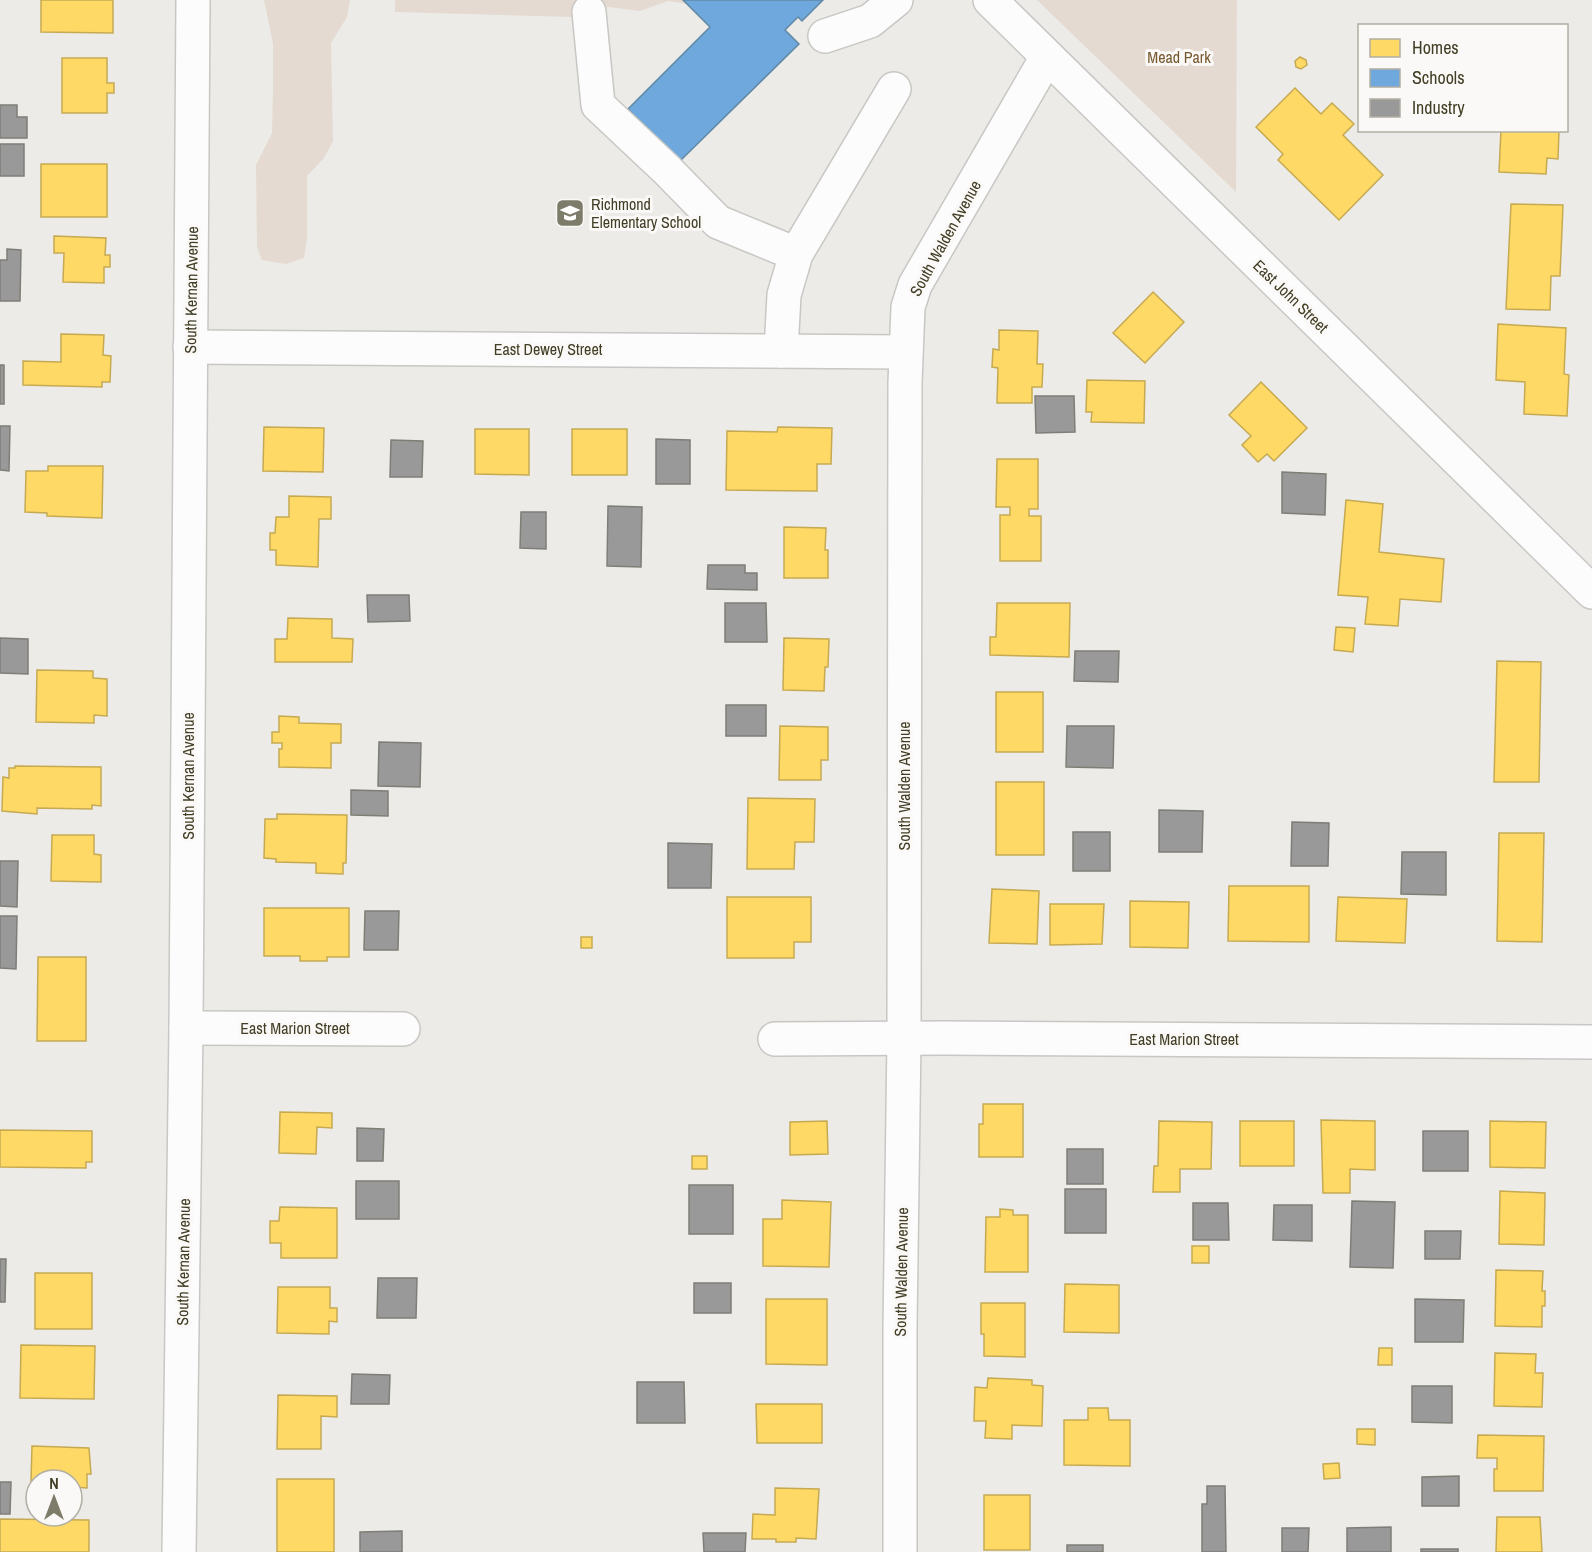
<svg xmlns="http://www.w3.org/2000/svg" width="1592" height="1552" viewBox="0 0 1592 1552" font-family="'Archivo Narrow',sans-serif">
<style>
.green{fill:#e5dad1}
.homes{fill:#ffd966;stroke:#c6aa52;stroke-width:1.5}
.schools{fill:#6fa8dc;stroke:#6188a5;stroke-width:1.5}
.industry{fill:#999;stroke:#7f7e76;stroke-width:1.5}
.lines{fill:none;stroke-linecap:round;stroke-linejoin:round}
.minor-casing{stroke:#c8c7c4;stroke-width:36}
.minor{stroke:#fcfcfc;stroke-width:33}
.labels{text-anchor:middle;stroke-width:6;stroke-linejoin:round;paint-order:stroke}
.park-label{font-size:16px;fill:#77582f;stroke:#fbf9f7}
.poi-label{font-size:16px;fill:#413e25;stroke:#fbf9f7;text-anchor:start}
.street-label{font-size:16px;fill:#413e25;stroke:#fbf9f7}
</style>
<rect width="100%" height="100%" fill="#ecebe8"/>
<g class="green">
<polygon points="264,0 350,0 347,17 331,43 333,141 324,158 307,176 307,238 304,258 286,264 262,260 257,247 256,165 272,133 273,90 273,44"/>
<polygon points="395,0 683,0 687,4 668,1 640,11 601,6 574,17 395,12"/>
<polygon points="1037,0 1237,0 1236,192"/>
</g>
<g class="homes">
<polygon points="41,0 113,0 113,33 41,32"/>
<polygon points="1300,57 1306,60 1307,65 1301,69 1296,67 1295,61"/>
<polygon points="62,58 107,58 107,83 114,83 114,93 107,93 107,113 62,113"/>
<polygon points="1295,88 1321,114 1332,103 1354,124 1343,135 1383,175 1339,220 1278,160 1283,154 1256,127"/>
<polygon points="1501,130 1559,130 1558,159 1547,158 1546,174 1499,172"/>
<rect x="41" y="164" width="66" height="53"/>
<polygon points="1511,204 1563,205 1560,276 1551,276 1550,310 1506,309"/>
<polygon points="54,236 106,238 105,255 110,255 110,267 104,267 104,283 63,282 64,253 54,253"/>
<polygon points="1153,292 1184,322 1145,363 1113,333"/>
<polygon points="1498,324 1566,328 1564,374 1569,375 1567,416 1524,414 1525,382 1496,380"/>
<polygon points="999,330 1038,331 1037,364 1043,364 1042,387 1032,387 1032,403 997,403 998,368 992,367 993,349 999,350"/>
<polygon points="61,334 104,335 103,355 111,356 110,382 102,382 102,387 23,385 23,361 61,362"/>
<polygon points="1087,380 1145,381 1144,423 1091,422 1092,412 1086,412"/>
<polygon points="1261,382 1307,428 1274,461 1267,454 1258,462 1242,445 1251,436 1229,415"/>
<polygon points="264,427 324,428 323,472 263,471"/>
<polygon points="778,427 832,428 831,464 817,464 817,491 726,490 727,431 777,432"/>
<polygon points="475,429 529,429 529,475 475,474"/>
<rect x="572" y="429" width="55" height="46"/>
<polygon points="997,459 1038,459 1038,509 1029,509 1029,516 1041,516 1041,561 1000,561 1000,515 1010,515 1010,507 996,507"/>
<polygon points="48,466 103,466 102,518 47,516 47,513 25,512 26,471 48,471"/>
<polygon points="289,496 331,497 331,519 319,519 318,567 276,565 276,550 270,550 270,533 275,533 276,517 289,517"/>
<polygon points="1346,500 1383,504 1379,552 1444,559 1441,602 1400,599 1398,626 1365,624 1368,597 1338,595"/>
<polygon points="784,527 826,528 825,550 828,550 828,578 784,578"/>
<polygon points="997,603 1070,603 1069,657 990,655 990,637 996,637"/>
<polygon points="288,618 332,619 332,638 353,639 352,662 275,662 275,639 287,639"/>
<polygon points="1336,627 1355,628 1353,652 1334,650"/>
<polygon points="784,638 829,639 828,667 825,667 824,691 783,690"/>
<polygon points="1497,661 1541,662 1539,782 1494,782"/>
<polygon points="37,670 93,671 93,678 107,679 107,716 94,715 94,723 36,722"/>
<rect x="996" y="692" width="47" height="60"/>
<polygon points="279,716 299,717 299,723 341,724 341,743 331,743 331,768 279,767 279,749 282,749 282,743 272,743 272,732 279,732"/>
<polygon points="780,726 828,727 828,760 821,760 821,780 779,780"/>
<polygon points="15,766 101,767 101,806 92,805 92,809 37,808 37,814 2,811 3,777 9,778 9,768 15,768"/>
<rect x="996" y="782" width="48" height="73"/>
<polygon points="748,798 815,799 814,842 795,842 794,869 747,869"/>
<polygon points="277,814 347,815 346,863 343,863 343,874 316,873 316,863 276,862 276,859 264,858 265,819 277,819"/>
<polygon points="1499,833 1544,833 1542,942 1497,941"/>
<polygon points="52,835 94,835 94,854 101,855 101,882 51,881"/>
<polygon points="1229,886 1309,886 1309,942 1228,941"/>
<polygon points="992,889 1039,891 1037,944 989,943"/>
<polygon points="727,897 811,897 811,942 794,942 794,958 727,958"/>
<polygon points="1338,897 1407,899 1405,943 1336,941"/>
<polygon points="1130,901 1189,902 1188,948 1130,947"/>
<polygon points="1050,904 1104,904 1102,944 1050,945"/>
<polygon points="264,908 349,908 349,957 327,957 327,961 300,961 300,956 264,956"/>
<rect x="581" y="937" width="11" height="11"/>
<polygon points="38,957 86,957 86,1041 37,1041"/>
<polygon points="983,1104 1023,1104 1023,1157 979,1157 979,1124 983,1124"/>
<polygon points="280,1112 332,1113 332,1128 317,1127 316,1154 279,1153"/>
<polygon points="1321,1120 1375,1121 1375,1170 1350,1169 1350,1193 1323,1193"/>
<polygon points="827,1121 828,1154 790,1155 790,1122"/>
<polygon points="1159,1121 1212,1122 1211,1169 1180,1169 1180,1192 1153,1192 1154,1166 1158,1166"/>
<rect x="1240" y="1121" width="54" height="45"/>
<polygon points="1490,1121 1546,1122 1545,1168 1490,1167"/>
<polygon points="0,1130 92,1131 92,1162 86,1162 86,1168 0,1167"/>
<rect x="692" y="1156" width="15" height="13"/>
<polygon points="1500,1191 1545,1193 1544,1245 1499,1244"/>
<polygon points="782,1200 831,1202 829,1267 763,1266 763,1219 782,1219"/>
<polygon points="280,1207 337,1208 337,1258 281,1258 281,1243 270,1243 270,1221 279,1221"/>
<polygon points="1000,1209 1013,1210 1013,1215 1028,1215 1028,1272 985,1272 986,1217 1000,1217"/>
<rect x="1192" y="1246" width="17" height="17"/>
<polygon points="1496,1270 1543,1271 1542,1291 1545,1291 1545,1306 1542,1306 1542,1327 1495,1326"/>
<rect x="35" y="1273" width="57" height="56"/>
<polygon points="1065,1284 1119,1285 1119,1333 1064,1332"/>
<polygon points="278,1287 330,1287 330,1308 337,1308 337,1322 329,1321 329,1334 277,1333"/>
<polygon points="766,1299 827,1299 827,1365 766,1364"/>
<polygon points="981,1303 1025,1303 1025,1357 984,1356 984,1334 981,1334"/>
<polygon points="21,1345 95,1346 94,1399 20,1398"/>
<polygon points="1379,1348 1392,1348 1392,1365 1378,1365"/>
<polygon points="1495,1353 1536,1354 1535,1373 1543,1373 1542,1407 1494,1406"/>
<polygon points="988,1378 1032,1380 1032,1385 1043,1386 1042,1426 1012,1425 1012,1439 985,1438 986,1421 974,1421 975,1387 987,1388"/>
<polygon points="278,1395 337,1396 337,1417 321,1416 321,1449 277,1449"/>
<polygon points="756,1404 822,1404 822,1443 757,1443"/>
<polygon points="1088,1408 1108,1408 1109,1420 1130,1420 1130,1466 1064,1465 1064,1420 1088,1420"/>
<polygon points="1357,1429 1375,1429 1375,1445 1357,1444"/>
<polygon points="1478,1435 1544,1436 1543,1491 1494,1491 1494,1469 1497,1469 1497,1458 1477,1458"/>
<polygon points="32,1446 89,1448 91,1474 87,1474 87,1488 72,1487 72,1480 31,1481"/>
<polygon points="1339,1463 1340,1478 1324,1479 1323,1464"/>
<rect x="277" y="1479" width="57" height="73"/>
<polygon points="775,1488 819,1489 816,1539 796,1538 796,1542 776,1542 776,1539 752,1539 753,1514 775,1515"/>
<rect x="984" y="1495" width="46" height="55"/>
<polygon points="1497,1517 1540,1517 1542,1552 1496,1552"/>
<polygon points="0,1519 89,1520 89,1552 0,1552"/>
</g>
<polygon class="schools" points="683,0 823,0 802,21 798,17 785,30 799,44 680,161 628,109 710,27"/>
<g class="industry">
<polygon points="0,105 17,105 17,117 27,117 27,138 0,138"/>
<rect x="0" y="144" width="24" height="32"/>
<polygon points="7,249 21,250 20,301 0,301 0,260 7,260"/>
<rect x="0" y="365" width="4" height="39"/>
<polygon points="1035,396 1074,396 1075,432 1036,433"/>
<polygon points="0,426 10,426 9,471 0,470"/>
<polygon points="656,439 690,440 690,484 656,484"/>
<polygon points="391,440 423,441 422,477 390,477"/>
<polygon points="1282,472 1326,474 1325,515 1282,513"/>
<polygon points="608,506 642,507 641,567 607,566"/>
<polygon points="521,512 546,512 546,549 520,548"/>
<polygon points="708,565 745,565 745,573 757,573 757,590 707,589"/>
<polygon points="367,595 409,595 410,621 368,622"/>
<polygon points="725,603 766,603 767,642 725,642"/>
<polygon points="0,638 28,639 28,674 0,673"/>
<polygon points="1075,651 1119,651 1118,682 1074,681"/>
<rect x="726" y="705" width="40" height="31"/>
<polygon points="1067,726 1114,726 1113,768 1066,767"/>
<polygon points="379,742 421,743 420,787 378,786"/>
<polygon points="351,790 388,791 388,816 351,815"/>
<polygon points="1159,810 1203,811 1202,852 1159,852"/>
<polygon points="1292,822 1329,823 1328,866 1291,866"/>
<rect x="1073" y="832" width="37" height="39"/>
<polygon points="668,843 712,844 711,888 668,888"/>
<polygon points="1402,852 1446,852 1446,895 1401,894"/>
<polygon points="0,861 18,861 17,907 0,906"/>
<polygon points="365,911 399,911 398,950 364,950"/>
<polygon points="0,916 17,916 16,969 0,968"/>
<polygon points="357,1128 384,1129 383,1161 357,1161"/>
<rect x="1423" y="1131" width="45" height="40"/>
<rect x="1067" y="1149" width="36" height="35"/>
<rect x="356" y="1181" width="43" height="38"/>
<rect x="689" y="1185" width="44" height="49"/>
<rect x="1065" y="1189" width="41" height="44"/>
<polygon points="1352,1201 1395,1202 1393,1268 1350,1267"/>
<polygon points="1193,1203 1228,1203 1229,1240 1193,1240"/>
<polygon points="1274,1205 1312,1205 1312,1241 1273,1240"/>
<polygon points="1425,1231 1461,1231 1460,1259 1425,1259"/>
<polygon points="0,1259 6,1259 5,1302 0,1302"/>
<polygon points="378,1278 417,1278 416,1318 377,1318"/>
<rect x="694" y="1283" width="37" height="30"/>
<polygon points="1415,1299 1464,1300 1463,1342 1415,1342"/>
<polygon points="352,1374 390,1375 389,1404 351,1404"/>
<polygon points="637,1382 684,1382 685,1423 637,1423"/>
<polygon points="1412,1386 1452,1386 1452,1423 1412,1422"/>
<polygon points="1459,1476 1459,1506 1422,1506 1422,1477"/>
<polygon points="0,1482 11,1482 10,1514 0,1514"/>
<polygon points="1207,1486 1225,1486 1226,1552 1202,1552 1202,1504 1207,1504"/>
<polygon points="1391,1527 1391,1552 1347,1552 1347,1528"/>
<polygon points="1282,1528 1309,1528 1308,1552 1282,1552"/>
<polygon points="402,1531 402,1552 360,1552 360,1532"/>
<polygon points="703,1533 746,1533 745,1552 704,1552"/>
<rect x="1067" y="1545" width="36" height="7"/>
<rect x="1421" y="1549" width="37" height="3"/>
</g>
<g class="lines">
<g class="minor-casing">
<g id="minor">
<polyline points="990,0 1592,592"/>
<polyline points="589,12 598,105 667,170 718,222 796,254"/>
<polyline points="825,36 870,21 896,0"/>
<polyline points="190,347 906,352"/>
<polyline points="781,351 784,295 796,254 894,89"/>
<polyline points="186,1028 403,1029"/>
<polyline points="775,1039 945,1038 1592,1042"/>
<polyline points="179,1552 186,1028 193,0"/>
<polyline points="900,1552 900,1328 904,1038 905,383 908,307 915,285 1047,57"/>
</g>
</g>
<use href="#minor" class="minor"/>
</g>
<defs>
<g id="school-square" transform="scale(1.5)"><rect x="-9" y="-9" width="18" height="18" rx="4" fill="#7d7b69" stroke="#fbf9f7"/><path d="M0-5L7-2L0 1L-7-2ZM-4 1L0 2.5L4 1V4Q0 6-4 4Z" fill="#fff"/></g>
</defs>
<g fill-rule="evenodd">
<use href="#school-square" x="570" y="213"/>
</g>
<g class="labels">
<g class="park-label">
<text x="1179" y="63">Mead Park</text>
</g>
<g class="poi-label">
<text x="591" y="210">Richmond<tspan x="591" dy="18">Elementary School</tspan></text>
</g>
<g class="street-label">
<text transform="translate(945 238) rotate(-61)" y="6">South Walden Avenue</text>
<text transform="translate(191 290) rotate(-89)" y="6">South Kernan Avenue</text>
<text transform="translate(1291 296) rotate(44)" y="6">East John Street</text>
<text x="548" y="355">East Dewey Street</text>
<text transform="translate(188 776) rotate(-90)" y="6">South Kernan Avenue</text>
<text transform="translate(904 786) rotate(-90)" y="6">South Walden Avenue</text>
<text x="295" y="1034">East Marion Street</text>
<text x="1184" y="1045">East Marion Street</text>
<text transform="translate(183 1262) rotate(-89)" y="6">South Kernan Avenue</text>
<text transform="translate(901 1272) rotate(-89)" y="6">South Walden Avenue</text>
</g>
</g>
<rect x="1358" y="24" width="210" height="108" fill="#fbf9f7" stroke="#b1aea3" stroke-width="1.5"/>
<rect x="1370" y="39" width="30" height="18" fill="#ffd966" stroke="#b1aea3" stroke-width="1.5"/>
<text x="1412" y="54" font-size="18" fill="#413e25">Homes</text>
<rect x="1370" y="69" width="30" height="18" fill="#6fa8dc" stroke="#b1aea3" stroke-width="1.5"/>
<text x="1412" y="84" font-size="18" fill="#413e25">Schools</text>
<rect x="1370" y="99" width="30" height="18" fill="#999999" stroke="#b1aea3" stroke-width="1.5"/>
<text x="1412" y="114" font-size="18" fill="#413e25">Industry</text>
<g transform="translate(54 1498)"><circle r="28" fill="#fbf9f7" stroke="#b1aea3" stroke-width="1.5"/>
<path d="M0-4.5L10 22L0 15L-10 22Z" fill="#7d7b69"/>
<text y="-9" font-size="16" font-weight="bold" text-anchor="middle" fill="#413e25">N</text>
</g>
</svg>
